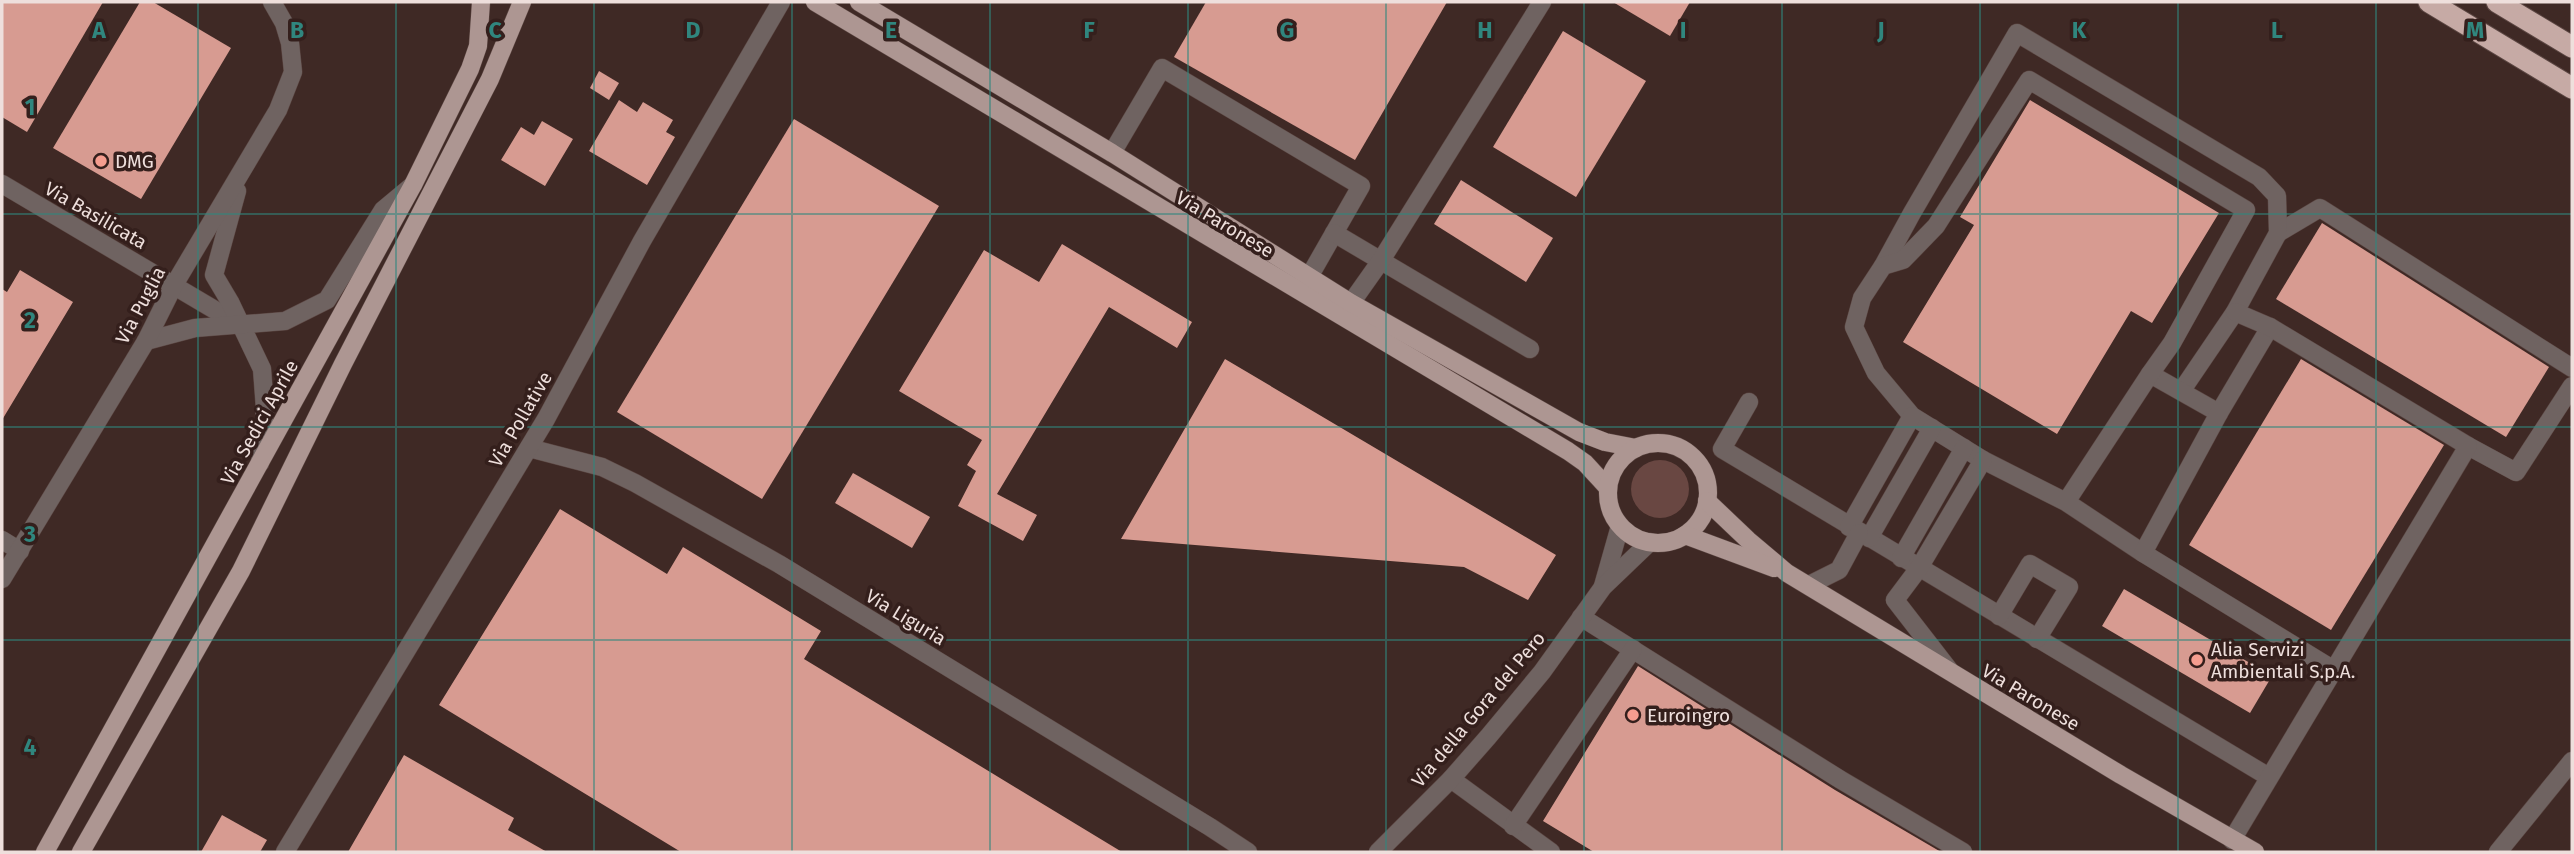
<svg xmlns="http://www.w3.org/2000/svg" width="2574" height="854" viewBox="0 0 2574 854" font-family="'Fira Sans',sans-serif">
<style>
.green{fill:#694742}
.building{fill:#d79b91}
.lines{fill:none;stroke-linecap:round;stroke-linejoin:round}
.minor-casing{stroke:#5b4642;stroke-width:19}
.major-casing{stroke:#5b4642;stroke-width:19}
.highway-casing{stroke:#5b4642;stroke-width:23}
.minor{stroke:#6f6361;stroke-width:18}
.major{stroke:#ad9692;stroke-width:18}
.highway{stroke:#c6aaa5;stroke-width:21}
.grid{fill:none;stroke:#30867e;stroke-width:2;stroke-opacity:0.55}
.poi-dot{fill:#f59d8f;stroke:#341f1c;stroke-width:2.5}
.labels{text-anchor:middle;stroke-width:7;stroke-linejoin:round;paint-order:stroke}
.poi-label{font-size:19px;fill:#eedfdc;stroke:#341f1c;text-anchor:start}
.street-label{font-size:19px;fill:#eedfdc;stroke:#341f1c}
.grid-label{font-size:23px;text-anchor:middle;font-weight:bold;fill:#30867e;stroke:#341f1c;stroke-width:7;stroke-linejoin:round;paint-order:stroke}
</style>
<rect width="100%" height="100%" fill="#3f2925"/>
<circle class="green" cx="1660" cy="489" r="29"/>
<g class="building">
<polygon points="2,2 103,2 27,132 2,117"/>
<polygon points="140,2 153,2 231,48 141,199 53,148"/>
<polygon points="1206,2 1447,2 1355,160 1174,57"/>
<polygon points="1613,2 1690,2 1670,36"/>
<polygon points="1563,31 1646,81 1576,197 1493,147"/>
<polygon points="599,71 619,83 609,100 590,88"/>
<polygon points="619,100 637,112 643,102 673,120 666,132 675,137 647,185 589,151"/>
<polygon points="2030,100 2219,213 2152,323 2131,311 2057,434 1903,342 1974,225 1960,217"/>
<polygon points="794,119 939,206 762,499 617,412"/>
<polygon points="542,121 573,139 545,186 501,160 521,127 534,135"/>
<polygon points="1461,180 1553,238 1526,282 1434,224"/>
<polygon points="2322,223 2549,367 2506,437 2276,299"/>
<polygon points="1062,244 1192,322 1177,348 1109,307 997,494 1037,515 1023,541 958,506 976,471 967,465 982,440 899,391 984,250 1039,282"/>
<polygon points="20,270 73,302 2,420 2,289 7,292"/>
<polygon points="1225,359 1556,555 1528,600 1464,567 1121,539"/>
<polygon points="2301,359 2444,445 2331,630 2189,545"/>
<polygon points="853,473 930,517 912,548 835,503"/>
<polygon points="560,509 667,574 683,547 821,631 804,659 1122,852 681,852 439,705"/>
<polygon points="2124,589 2272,676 2250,713 2102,626"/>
<polygon points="1638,666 1835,790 1941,852 1594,852 1543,821"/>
<polygon points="404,755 514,818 508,830 547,852 348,852"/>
<polygon points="222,815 267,840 260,852 201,852"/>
</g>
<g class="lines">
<g class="minor-casing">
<g id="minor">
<polyline points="1112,153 1162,68 1361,186 1309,277"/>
<polyline points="2,184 242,326"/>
<polyline points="237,191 214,275 230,302 262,369 265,409 260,463"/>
<polyline points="1334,233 1530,349"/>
<polyline points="2278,233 2320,208 2572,368"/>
<polyline points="1883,266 1912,213 2017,33 2259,177 2277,196 2278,233 2235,312 2182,390"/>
<polyline points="1351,303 1380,262 1542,2"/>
<polyline points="146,341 195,328 285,321 327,300 383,210 413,185"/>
<polyline points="2150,374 2219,413"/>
<polyline points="1749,402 1722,449 2269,777"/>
<polyline points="2468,446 2516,472 2572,386"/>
<polyline points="529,448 602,467 635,483 779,564 1210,827 1248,852"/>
<polyline points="2066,502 2150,374 2172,343 2246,210 2029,80 1936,226 1903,260 1883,266 1862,298 1854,327 1876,373 1912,416 1983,460 2066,502 2143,553 2334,670"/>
<polyline points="1849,527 1912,416"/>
<polyline points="1869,538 1932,428"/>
<polyline points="2,540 20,551"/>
<polyline points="2143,553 2219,413 2270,327"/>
<polyline points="1901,558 1964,448"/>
<polyline points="2,579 146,341 174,285 278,110 293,72 290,43 284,23 272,2"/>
<polyline points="1809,585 1839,570 1859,533"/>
<polyline points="1603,586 1620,526"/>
<polyline points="1999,616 2030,564 2069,587 2037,639"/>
<polyline points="1581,617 1841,780 1963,852"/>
<polyline points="1950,671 1895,600 1919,568 1983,460"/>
<polyline points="1451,779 1551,852"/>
<polyline points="1513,826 1633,649"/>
<polyline points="2232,840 2468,446 2270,327 2235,312"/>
<polyline points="285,852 546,419 642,241 781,2"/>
<polyline points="1378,852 1451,779 1488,737 1542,672 1603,587 1650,542"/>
<polyline points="2498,852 2572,761"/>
</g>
</g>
<g class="major-casing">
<g id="major">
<polyline points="815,2 1568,451 1585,463 1608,488"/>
<polyline points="859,2 1112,153 1351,303 1579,432 1605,442 1636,448"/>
<circle cx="1658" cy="493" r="50"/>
<polyline points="1707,501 1748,540 1787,573 2121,775 2255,852"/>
<polyline points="1685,535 1774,568"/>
<polyline points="45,852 413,185 470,69 478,46 481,2"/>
<polyline points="81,852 241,571 343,364 490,79 522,2"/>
</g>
</g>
<g class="highway-casing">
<g id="highway">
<polyline points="2429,2 2572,88"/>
<polyline points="2497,2 2572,47"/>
</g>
</g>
<use href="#minor" class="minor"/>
<use href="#major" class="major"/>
<use href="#highway" class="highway"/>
</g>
<path class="grid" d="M198,2V852M396,2V852M594,2V852M792,2V852M990,2V852M1188,2V852M1386,2V852M1584,2V852M1782,2V852M1980,2V852M2178,2V852M2376,2V852M2,214H2572M2,427H2572M2,640H2572"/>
<g class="poi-dot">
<circle cx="101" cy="161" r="7"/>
<circle cx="2197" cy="660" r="7"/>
<circle cx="1633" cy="715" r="7"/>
</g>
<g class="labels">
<g class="poi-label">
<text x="115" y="168">DMG</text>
<text x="2211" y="656">Alia Servizi<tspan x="2211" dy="22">Ambientali S.p.A.</tspan></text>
<text x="1647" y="722">Euroingro</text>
</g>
<g class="street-label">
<text transform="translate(96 215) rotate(30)" y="7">Via Basilicata</text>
<text transform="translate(1225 224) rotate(31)" y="7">Via Paronese</text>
<text transform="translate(140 305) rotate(-62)" y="7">Via Puglia</text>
<text transform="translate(520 419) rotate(-60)" y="7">Via Pollative</text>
<text transform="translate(259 422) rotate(-61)" y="7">Via Sedici Aprile</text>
<text transform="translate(906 617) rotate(31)" y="7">Via Liguria</text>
<text transform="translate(2031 697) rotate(31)" y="7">Via Paronese</text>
<text transform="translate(1478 709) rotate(-50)" y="7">Via della Gora del Pero</text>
</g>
</g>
<g class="grid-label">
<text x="99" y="38">A</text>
<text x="297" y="38">B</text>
<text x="495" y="38">C</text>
<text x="693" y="38">D</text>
<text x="891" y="38">E</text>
<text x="1089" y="38">F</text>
<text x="1287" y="38">G</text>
<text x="1485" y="38">H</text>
<text x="1683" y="38">I</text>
<text x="1881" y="38">J</text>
<text x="2079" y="38">K</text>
<text x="2277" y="38">L</text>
<text x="2475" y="38">M</text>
<text x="30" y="115">1</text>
<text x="30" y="328">2</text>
<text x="30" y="542">3</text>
<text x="30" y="755">4</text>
</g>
<rect width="2574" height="854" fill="none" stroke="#eedfdc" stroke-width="7"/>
</svg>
